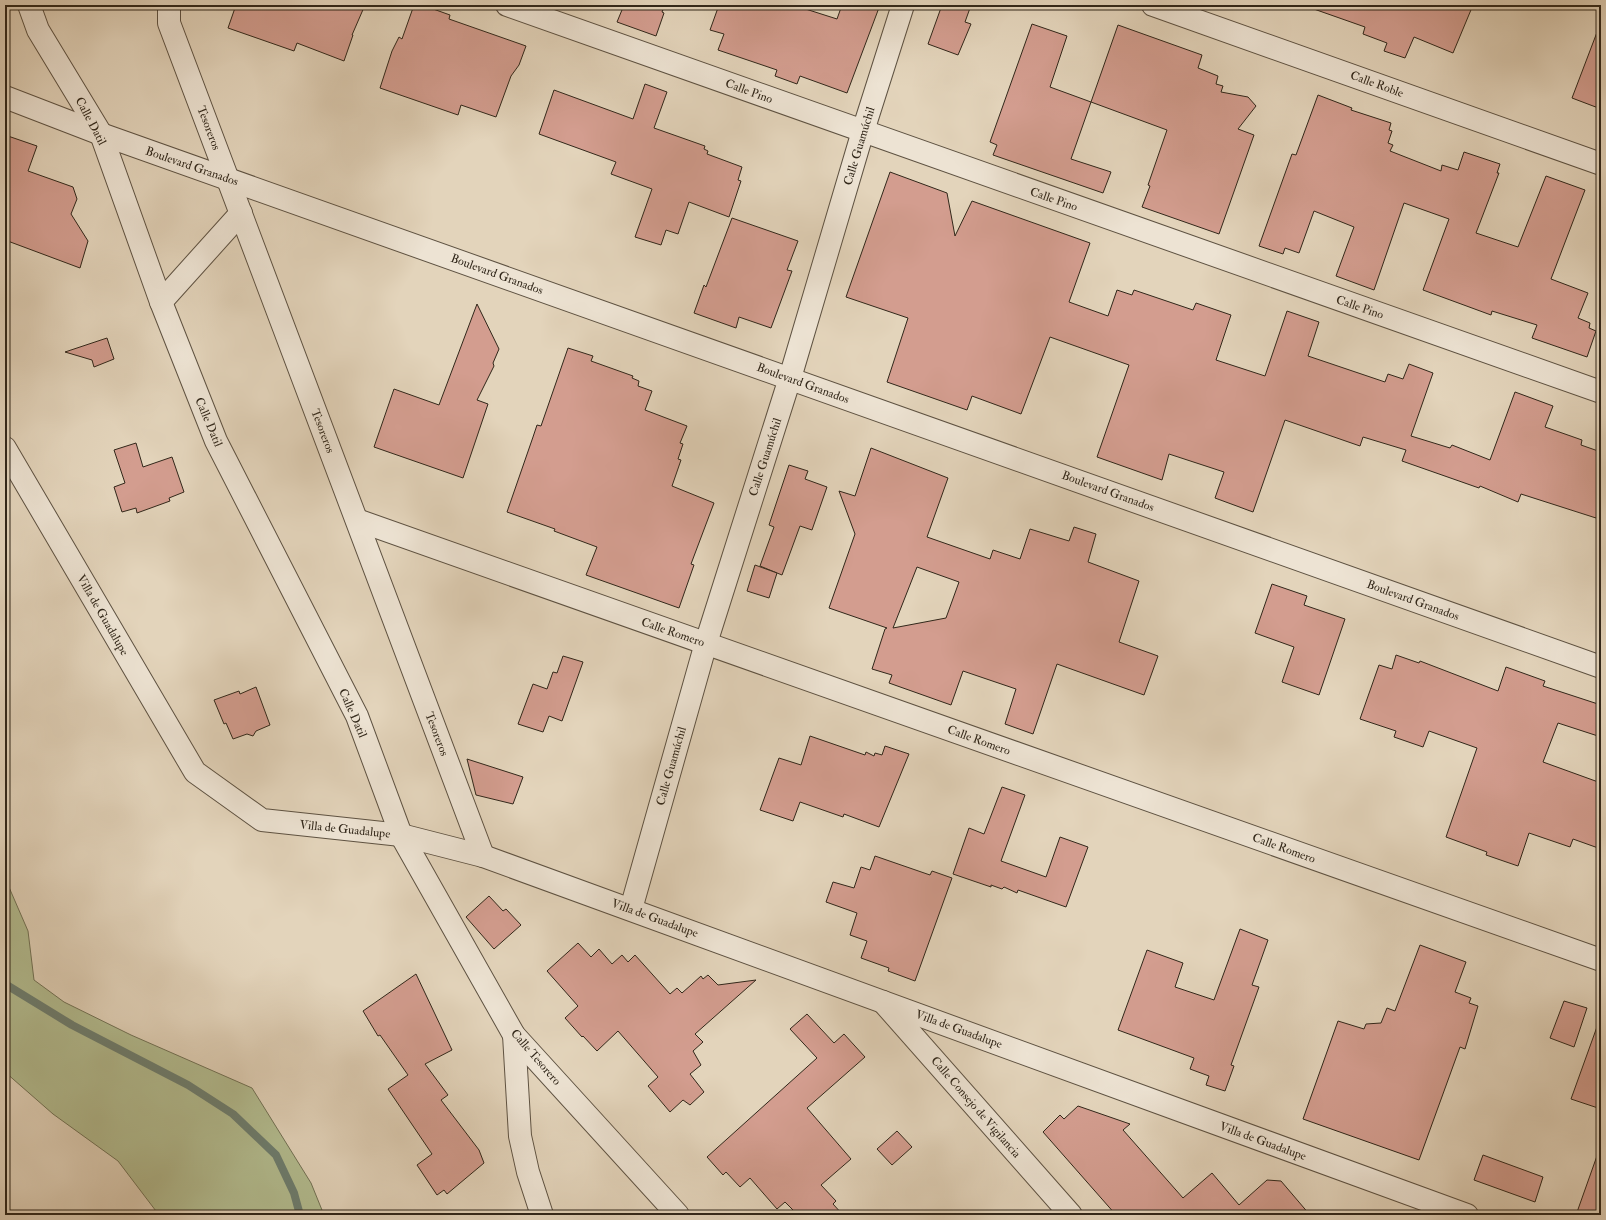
<svg xmlns="http://www.w3.org/2000/svg" width="1606" height="1220" viewBox="0 0 1606 1220" font-family="'IM FELL Double Pica',serif">
<style>
.green{fill:#b3bd91;stroke:#727256}
.lines{fill:none;stroke-linecap:round;stroke-linejoin:round}
.stream{stroke:#6e7f71;stroke-width:8}
.building{fill:#d39d8f;stroke:#31271a;fill-rule:evenodd}
.street-casing{stroke:#5e5242;stroke-width:24}
.street{stroke:#ede3d3;stroke-width:22}
.labels{text-anchor:middle;stroke-width:3;stroke-linejoin:round;paint-order:stroke}
.street-label{font-size:12px;fill:#31271a;stroke:#ede3d3}
</style>
<rect width="100%" height="100%" fill="#e3d4bb"/>
<filter id="stains"><feTurbulence type="fractalNoise" baseFrequency=".005" numOctaves="4"/><feColorMatrix values="0 0 0 0 .2 0 0 0 0 .09 0 0 0 0 .02 0 0 0 .5 -.17"/></filter>
<radialGradient id="worn" r=".72"><stop offset=".6" stop-color="#630" stop-opacity="0"/><stop offset="1" stop-color="#630" stop-opacity=".3"/></radialGradient>
<polygon class="green" points="5,878 28,931 34,980 64,1002 131,1035 252,1088 311,1183 324,1215 159,1215 118,1161 53,1114 5,1072"/>
<g class="lines">
<polyline class="stream" points="5,984 72,1025 188,1085 233,1114 276,1155 294,1193 300,1215"/>
</g>
<g class="building">
<polygon points="236,5 365,5 352,35 353,35 344,61 297,43 294,51 228,28"/>
<polygon points="414,5 422,5 450,15 449,19 526,46 519,65 511,76 496,117 461,105 458,115 380,88 392,51 399,37 402,39"/>
<polygon points="624,5 665,5 662,12 664,13 656,36 617,22"/>
<polygon points="719,5 793,5 837,19 842,5 880,5 847,93 800,76 797,84 775,76 777,70 718,50 724,34 710,30"/>
<polygon points="942,5 955,5 970,8 965,22 971,24 958,55 928,44"/>
<polygon points="1312,5 1473,5 1453,53 1414,37 1405,58 1384,51 1387,43 1363,34 1365,27 1311,8"/>
<polygon points="1032,24 1067,36 1050,87 1091,102 1071,159 1111,172 1103,193 993,155 997,145 990,142"/>
<polygon points="1118,25 1202,55 1198,68 1218,76 1216,84 1223,86 1221,92 1248,97 1256,106 1238,129 1254,135 1219,234 1142,207 1150,186 1148,185 1167,130 1091,102"/>
<polygon points="1599,27 1601,27 1601,109 1572,98"/>
<polygon points="645,84 667,92 654,128 705,146 704,149 708,151 707,154 742,167 738,180 741,181 729,217 689,202 678,234 666,230 661,245 635,237 652,189 611,174 616,162 539,134 554,90 633,119"/>
<polygon points="1318,95 1352,108 1351,110 1391,123 1389,130 1392,131 1388,143 1393,145 1390,151 1441,171 1442,165 1458,170 1464,152 1500,164 1497,173 1499,173 1476,233 1518,247 1546,176 1585,190 1551,279 1588,293 1578,318 1590,323 1589,328 1596,331 1587,357 1532,338 1537,325 1492,311 1491,315 1423,290 1449,219 1404,203 1374,290 1336,276 1354,227 1314,211 1299,253 1285,248 1283,254 1259,246 1292,154 1296,155"/>
<polygon points="5,135 37,146 28,171 73,187 77,199 71,214 88,241 80,268 5,240"/>
<polygon points="890,172 947,193 955,236 972,201 1090,243 1069,302 1108,316 1117,290 1132,295 1134,290 1193,310 1196,303 1231,315 1216,360 1265,376 1287,311 1319,322 1308,356 1385,382 1388,374 1403,379 1409,364 1433,373 1411,436 1450,448 1452,445 1490,460 1515,392 1553,406 1545,427 1582,440 1581,445 1601,452 1601,503 1596,518 1521,494 1518,502 1480,486 1479,488 1402,461 1406,450 1363,437 1360,446 1285,420 1253,512 1215,498 1224,472 1169,454 1162,480 1097,457 1129,365 1050,337 1021,414 972,396 967,410 887,382 908,318 846,297"/>
<polygon points="732,218 798,241 787,270 792,271 771,328 739,317 736,328 694,313 704,285 706,287"/>
<polygon points="477,304 499,349 493,363 494,366 477,400 488,404 463,478 374,447 394,389 439,405"/>
<polygon points="107,338 114,359 94,367 92,360 65,352"/>
<polygon points="568,348 593,356 591,361 633,376 632,378 639,381 638,386 652,391 645,410 687,426 680,443 683,444 678,459 681,460 672,486 714,503 691,564 694,565 679,608 586,575 597,547 554,531 555,529 507,512 533,437 537,425 541,426"/>
<polygon points="136,443 143,467 172,457 184,492 169,498 170,501 137,513 136,508 122,512 114,487 125,483 114,450"/>
<path d="M871,448L948,478L927,537L990,559L993,550L1020,559L1030,529L1069,541L1074,527L1096,534L1088,562L1139,581L1119,642L1158,656L1144,695L1057,664L1033,734L1005,724L1016,689L963,671L951,705L889,683L892,675L872,669L885,629L887,628L829,608L855,534L839,491L855,496ZM917,567L959,582L946,618L893,628Z"/>
<polygon points="789,465 808,471 805,479 827,487 812,530 800,526 782,575 760,566 774,527 769,525"/>
<polygon points="755,565 777,573 769,598 747,591"/>
<polygon points="1272,584 1307,596 1304,605 1345,619 1319,695 1282,682 1294,647 1255,633"/>
<polygon points="1396,655 1419,663 1420,661 1498,691 1506,667 1545,681 1543,686 1601,705 1601,737 1558,723 1543,762 1601,783 1601,849 1573,839 1570,847 1529,833 1518,866 1486,855 1487,852 1446,837 1477,748 1429,731 1423,747 1394,737 1396,731 1360,719 1379,665 1392,669"/>
<polygon points="563,656 583,662 562,721 549,716 543,732 518,724 533,684 547,689 553,672 557,673"/>
<polygon points="256,687 270,725 256,731 253,736 247,734 233,739 226,723 224,724 214,700 239,691 240,694"/>
<polygon points="810,736 865,755 866,752 874,756 875,753 882,755 885,746 909,754 879,827 844,814 843,817 800,802 793,821 760,810 779,758 801,765"/>
<polygon points="467,759 523,777 513,804 476,795"/>
<polygon points="1002,787 1025,795 1001,861 1046,877 1060,837 1088,847 1066,907 1018,890 1017,893 1004,887 1002,889 991,885 991,887 953,874 969,828 984,834"/>
<polygon points="875,856 930,875 932,871 952,878 915,981 888,971 889,968 861,958 867,941 850,935 857,913 826,902 833,882 854,888 861,867 870,870"/>
<polygon points="489,896 503,911 506,909 521,925 494,949 466,917"/>
<polygon points="1240,929 1268,940 1252,985 1259,987 1231,1065 1234,1066 1225,1091 1206,1085 1209,1076 1190,1069 1194,1058 1118,1030 1147,950 1183,963 1175,987 1214,1000"/>
<polygon points="578,943 591,957 599,949 612,964 622,955 628,962 635,955 670,994 677,988 682,993 701,976 703,979 708,975 718,985 756,980 695,1034 703,1042 693,1051 701,1065 690,1074 704,1092 690,1105 683,1100 670,1112 648,1086 658,1077 618,1031 597,1051 583,1036 582,1037 565,1018 578,1006 547,971"/>
<polygon points="1420,945 1466,962 1455,992 1471,998 1469,1003 1478,1006 1465,1049 1460,1047 1419,1160 1303,1119 1338,1021 1364,1029 1366,1024 1381,1023 1387,1008 1395,1011"/>
<polygon points="416,974 452,1050 425,1064 448,1095 441,1100 479,1150 484,1163 447,1194 444,1190 437,1195 417,1165 432,1154 388,1089 408,1075 380,1035 378,1036 363,1011"/>
<polygon points="1564,1001 1587,1008 1574,1047 1550,1038"/>
<polygon points="807,1014 834,1043 844,1034 865,1057 807,1108 851,1159 821,1185 836,1201 833,1204 843,1215 798,1215 785,1202 777,1209 750,1178 740,1187 726,1172 723,1175 707,1157 817,1058 790,1029"/>
<polygon points="1598,1024 1601,1025 1601,1109 1571,1099"/>
<polygon points="1078,1106 1130,1124 1123,1130 1183,1198 1212,1173 1239,1205 1267,1180 1281,1181 1310,1215 1116,1215 1043,1132 1060,1115 1064,1119"/>
<polygon points="897,1131 912,1147 892,1165 877,1149"/>
<polygon points="1598,1153 1601,1153 1601,1215 1576,1215"/>
<polygon points="1483,1155 1543,1177 1535,1202 1474,1180"/>
</g>
<g class="lines">
<g class="street-casing">
<g id="street">
<polyline points="29,5 38,30 101,134 161,302 216,441 357,716 401,835 514,1035 678,1215"/>
<polyline points="169,5 169,23 483,856"/>
<polyline points="507,5 1601,392"/>
<polyline points="1153,5 1601,164"/>
<polyline points="5,97 101,134 1601,667"/>
<polyline points="161,302 241,213"/>
<polyline points="5,448 195,772 262,820 401,835 483,856 1467,1215"/>
<polyline points="357,520 1601,960"/>
<polyline points="631,909 706,643 790,378 863,131 903,5"/>
<polyline points="883,1002 1071,1215"/>
<polyline points="514,1035 520,1136 528,1172 542,1215"/>
</g>
</g>
<use href="#street" class="street"/>
</g>
<g class="labels">
<g class="street-label">
<text transform="translate(1377 84) rotate(20)" y="4">Calle Roble</text>
<text transform="translate(749 91) rotate(20)" y="4">Calle Pino</text>
<text transform="translate(91 121) rotate(62)" y="4">Calle Datil</text>
<text transform="translate(209 128) rotate(69)" y="4">Tesoreros</text>
<text transform="translate(859 146) rotate(-73)" y="4">Calle Guamúchil</text>
<text transform="translate(192 166) rotate(19)" y="4">Boulevard Granados</text>
<text transform="translate(1054 199) rotate(19)" y="4">Calle Pino</text>
<text transform="translate(497 274) rotate(20)" y="4">Boulevard Granados</text>
<text transform="translate(1360 307) rotate(19)" y="4">Calle Pino</text>
<text transform="translate(803 383) rotate(20)" y="4">Boulevard Granados</text>
<text transform="translate(209 422) rotate(67)" y="4">Calle Datil</text>
<text transform="translate(323 431) rotate(69)" y="4">Tesoreros</text>
<text transform="translate(765 457) rotate(-72)" y="4">Calle Guamúchil</text>
<text transform="translate(1108 491) rotate(20)" y="4">Boulevard Granados</text>
<text transform="translate(1413 600) rotate(20)" y="4">Boulevard Granados</text>
<text transform="translate(103 615) rotate(60)" y="4">Villa de Guadalupe</text>
<text transform="translate(673 632) rotate(19)" y="4">Calle Romero</text>
<text transform="translate(353 713) rotate(66)" y="4">Calle Datil</text>
<text transform="translate(437 734) rotate(69)" y="4">Tesoreros</text>
<text transform="translate(979 740) rotate(20)" y="4">Calle Romero</text>
<text transform="translate(671 766) rotate(-74)" y="4">Calle Guamúchil</text>
<text transform="translate(345 829) rotate(6)" y="4">Villa de Guadalupe</text>
<text transform="translate(1284 848) rotate(20)" y="4">Calle Romero</text>
<text transform="translate(655 918) rotate(20)" y="4">Villa de Guadalupe</text>
<text transform="translate(959 1029) rotate(20)" y="4">Villa de Guadalupe</text>
<text transform="translate(536 1057) rotate(49)" y="4">Calle Tesorero</text>
<text transform="translate(976 1107) rotate(49)" y="4">Calle Consejo de Vigilancia</text>
<text transform="translate(1263 1141) rotate(20)" y="4">Villa de Guadalupe</text>
</g>
</g>
<rect width="1606" height="1220" fill="none" stroke="#e3d4bb" stroke-width="20"/>
<rect x="6" y="6" width="1594" height="1208" fill="none" stroke="#31271a" stroke-width="2"/>
<rect x="10" y="10" width="1586" height="1200" fill="none" stroke="#31271a"/>
<rect width="100%" height="100%" filter="url(#stains)"/>
<rect width="100%" height="100%" fill="url(#worn)"/>
</svg>
